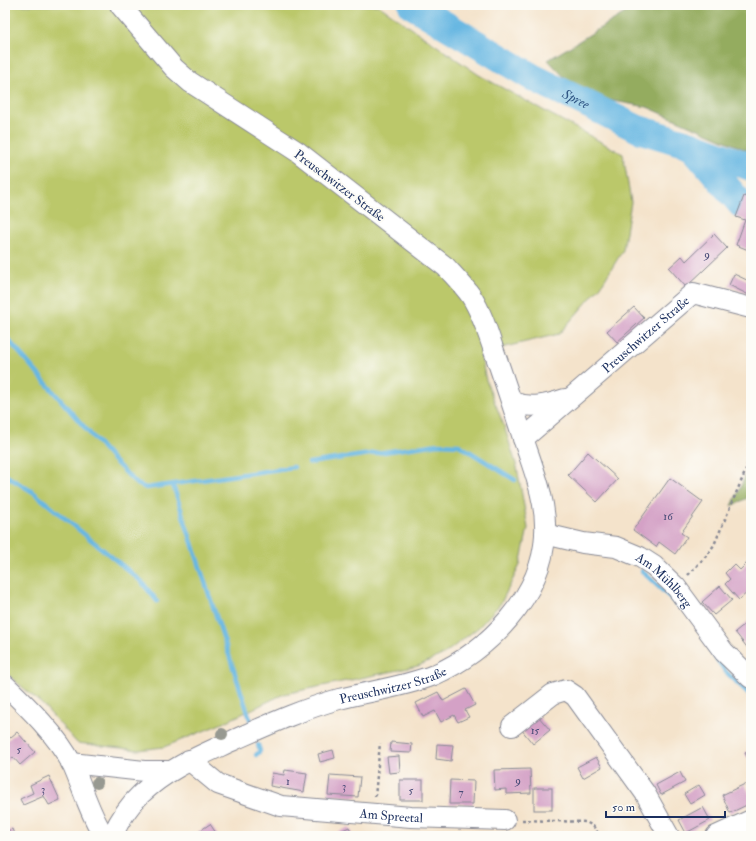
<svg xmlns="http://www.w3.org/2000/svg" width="756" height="841" viewBox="0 0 756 841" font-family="'IM FELL Double Pica',serif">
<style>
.green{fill:#bbc86a;stroke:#6b7c64}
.forest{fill:#94ac5e;stroke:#586e5e}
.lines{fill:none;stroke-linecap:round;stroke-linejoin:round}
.stream{stroke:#67b7e2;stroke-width:4.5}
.river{stroke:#67b7e2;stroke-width:28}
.building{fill:#d4a1c6}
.minor-casing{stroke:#888994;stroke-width:22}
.path{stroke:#888994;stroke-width:2.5;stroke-dasharray:3 3;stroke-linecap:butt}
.minor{stroke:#fff;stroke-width:20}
.tree{fill:#979991}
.labels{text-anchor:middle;stroke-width:4;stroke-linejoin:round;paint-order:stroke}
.number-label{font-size:11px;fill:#494c78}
.street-label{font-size:13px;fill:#1b2f5e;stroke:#fdfcf7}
.water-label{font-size:14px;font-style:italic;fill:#325886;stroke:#fdfcf7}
</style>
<rect width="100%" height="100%" fill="#fdfcf7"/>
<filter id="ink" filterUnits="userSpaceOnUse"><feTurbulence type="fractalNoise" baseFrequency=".025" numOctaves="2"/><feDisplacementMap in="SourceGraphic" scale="8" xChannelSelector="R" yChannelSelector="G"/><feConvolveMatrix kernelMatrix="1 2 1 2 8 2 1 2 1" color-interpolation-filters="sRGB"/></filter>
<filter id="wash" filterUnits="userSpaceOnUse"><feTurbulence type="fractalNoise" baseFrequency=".012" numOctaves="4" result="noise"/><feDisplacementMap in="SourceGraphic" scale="16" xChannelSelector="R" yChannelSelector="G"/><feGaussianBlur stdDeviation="0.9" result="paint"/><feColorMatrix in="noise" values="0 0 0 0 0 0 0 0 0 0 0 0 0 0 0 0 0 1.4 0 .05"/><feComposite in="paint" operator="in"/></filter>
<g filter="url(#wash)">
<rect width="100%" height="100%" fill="#f4e3cb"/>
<polygon class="green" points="5,5 378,5 479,75 623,154 631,202 623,250 601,286 559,334 480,353 486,380 504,426 517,467 528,528 520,565 501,603 479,627 444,654 418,666 284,694 223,723 164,747 138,750 77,743 43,705 5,672"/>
<g class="forest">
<polygon points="638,5 750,5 751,152 647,107 608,100 571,84 548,60"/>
<polygon points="751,463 751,496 732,506"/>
</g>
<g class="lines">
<g class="stream">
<polyline points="5,336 113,460 137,484 146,488 294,467"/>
<polyline points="309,463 438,444 459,445 515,480"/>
<polyline points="5,475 33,492 141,581 157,601"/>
<polyline points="173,485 251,722"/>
<polyline points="642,571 679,606"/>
<polyline points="710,649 725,671 751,696"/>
<polyline points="256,755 260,751 258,745"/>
</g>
<g class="river">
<path id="s1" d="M412,5L532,77L638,129L691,145L751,167"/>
<polyline points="691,145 741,204"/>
</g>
</g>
<g id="blocks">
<g class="building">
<polygon points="744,196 751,198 751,251 736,245 745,220 736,217"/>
<polygon points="714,234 727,248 686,287 669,268 682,256 686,261"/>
<polygon points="734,274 751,282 751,296 729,285"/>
<polygon points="634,307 644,318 617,342 607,331"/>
<polygon points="588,452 618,479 597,502 568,475"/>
<polygon points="670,478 703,502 681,533 687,537 675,554 659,542 656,547 633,530"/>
<polygon points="749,561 751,563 751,589 739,600 725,584 730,579 725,573 734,564 740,570"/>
<polygon points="720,586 732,600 714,615 702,602"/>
<polygon points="751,619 751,651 750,651 735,632"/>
<polygon points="466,689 475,705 465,710 469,717 458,722 454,715 441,722 435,711 423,717 416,703 438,692 443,701"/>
<polygon points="538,716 550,730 533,744 521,729"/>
<polygon points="17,732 35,752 20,765 13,757 5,764 5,752 7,751 5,748 5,742"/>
<polygon points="391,742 412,744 411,753 390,752"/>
<polygon points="437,744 453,745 451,761 436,759"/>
<polygon points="751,749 751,764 745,753"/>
<polygon points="333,750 335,758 320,762 318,754"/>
<polygon points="399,756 400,772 389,773 387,757"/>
<polygon points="596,757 602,767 583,778 577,767"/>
<polygon points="530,769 531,793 506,794 506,789 495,790 494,770"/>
<polygon points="285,770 307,773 304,792 270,786 272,773 284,775"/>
<polygon points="680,772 685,782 661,795 656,785"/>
<polygon points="330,775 360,777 358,797 328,795"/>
<polygon points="49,776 60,800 49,805 44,796 23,805 20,799 33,793 30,785"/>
<rect x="400" y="780" width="23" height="20"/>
<polygon points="450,780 474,781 473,804 449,804"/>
<polygon points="745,784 751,797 751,803 730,813 722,795"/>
<polygon points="699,785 705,795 690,804 684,794"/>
<rect x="534" y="788" width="18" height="22"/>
<polygon points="703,807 710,820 686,833 679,820"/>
<polygon points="210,824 218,836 192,836"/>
<polygon points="349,827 354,836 331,836"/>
<polygon points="12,829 15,836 5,836 5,832"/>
</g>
</g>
</g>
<g filter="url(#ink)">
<use href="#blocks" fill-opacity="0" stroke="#888994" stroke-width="1"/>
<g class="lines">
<g class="minor-casing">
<g id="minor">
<path d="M512,402C531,409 547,405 565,399"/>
<path id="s2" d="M523,439L693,293L751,308"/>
<path id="s3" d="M545,534L583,543L616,547L640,557L654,566L676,587L724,652L751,678"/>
<path d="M5,685C27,706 58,736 72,764C83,788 89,813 104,836"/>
<polyline points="512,726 553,694 566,690 575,696 645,793 669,836"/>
<path id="s4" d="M189,760L218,784L281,806L411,817L505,820"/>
<polyline points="71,763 144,771 168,771"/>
<path id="s5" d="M112,836C119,821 128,806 141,794C168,768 202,755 236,739C270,724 303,709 339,699C370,691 404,687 434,675C488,651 542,596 545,535C547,504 535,473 525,444C515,413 505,382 494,351C488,333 482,313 471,296C464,286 455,277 446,267L298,152L190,82L174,68L120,5"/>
<polyline points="716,836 751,820"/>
</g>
</g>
<g class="path">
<polyline points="688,575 708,554 714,545 746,470 751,445"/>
<polyline points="375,797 380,743"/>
<polyline points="522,820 586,822 593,826 600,836"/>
</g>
<use href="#minor" class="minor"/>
</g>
<g class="tree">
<circle cx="222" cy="734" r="6"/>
<circle cx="97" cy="783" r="6"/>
</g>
</g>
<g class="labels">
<g class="number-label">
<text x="707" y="258">9</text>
<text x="668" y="520">16</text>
<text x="535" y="734">15</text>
<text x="19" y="753">5</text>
<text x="518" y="784">9</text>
<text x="288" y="785">1</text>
<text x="344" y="790">3</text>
<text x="43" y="793">3</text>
<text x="411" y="794">5</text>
<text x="461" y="796">7</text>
</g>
<g class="street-label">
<text transform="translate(340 185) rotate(37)" y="5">Preuschwitzer Straße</text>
<text dy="5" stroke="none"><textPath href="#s2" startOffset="161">Preuschwitzer Straße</textPath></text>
<text dy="5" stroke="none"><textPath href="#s3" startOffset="132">Am Mühlberg</textPath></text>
<text dy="5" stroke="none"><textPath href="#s5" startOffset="328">Preuschwitzer Straße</textPath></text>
<text dy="5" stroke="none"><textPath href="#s4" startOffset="215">Am Spreetal</textPath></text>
</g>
<g class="water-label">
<text dy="5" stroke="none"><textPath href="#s1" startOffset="189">Spree</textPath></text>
</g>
</g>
<rect width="756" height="841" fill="none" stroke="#fdfcf7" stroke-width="20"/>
<path d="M606 811v6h119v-6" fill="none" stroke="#1b2f5e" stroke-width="2"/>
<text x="612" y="811" font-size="12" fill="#1b2f5e" stroke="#fdfcf7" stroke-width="3" paint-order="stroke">50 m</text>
</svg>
